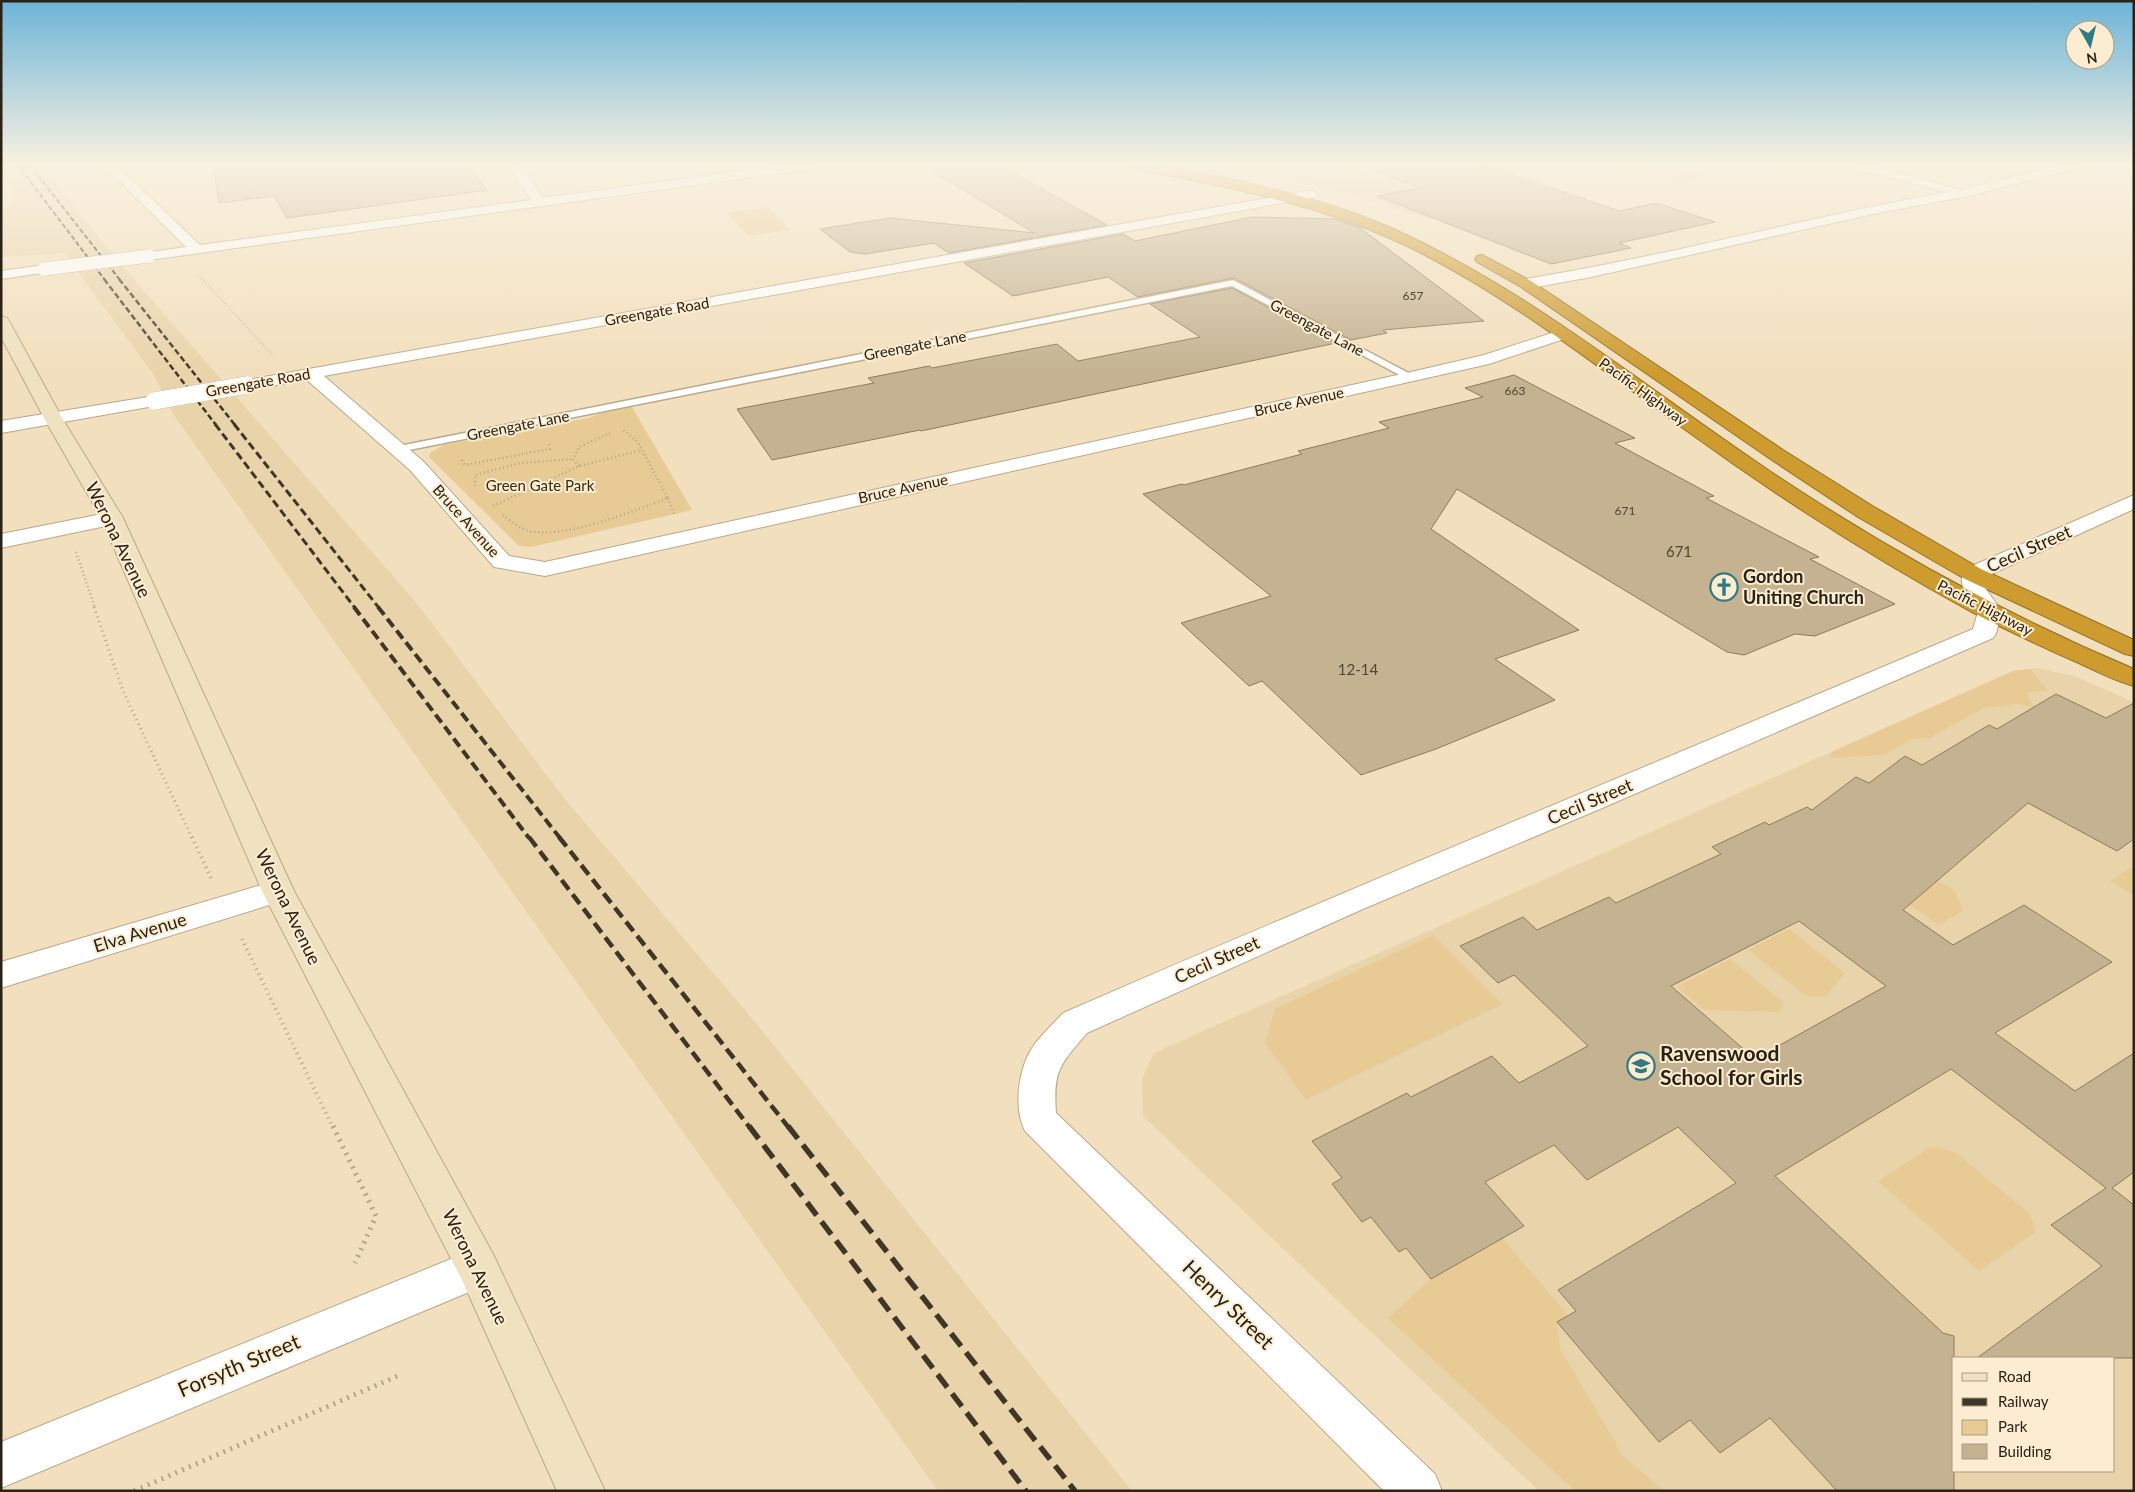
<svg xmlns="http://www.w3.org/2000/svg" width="2135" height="1492" viewBox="0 0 2135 1492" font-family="Lato,sans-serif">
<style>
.built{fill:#e9d3aa;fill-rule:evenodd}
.green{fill:#e8ca94}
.building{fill:#c4b291;stroke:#8c7b5c;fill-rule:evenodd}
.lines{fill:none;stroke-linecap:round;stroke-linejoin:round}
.lane-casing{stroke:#baa887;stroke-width:3}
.street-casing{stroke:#baa887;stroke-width:2}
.secondary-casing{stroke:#baa887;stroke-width:2}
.highway-casing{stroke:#947126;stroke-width:2}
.path-far5{stroke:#b4a589;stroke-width:1;stroke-dasharray:0.5 2;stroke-linecap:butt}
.path-far4{stroke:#b4a589;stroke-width:2;stroke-dasharray:0.5 2.5;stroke-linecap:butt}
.path-far3{stroke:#b4a589;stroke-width:2.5;stroke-dasharray:1 3;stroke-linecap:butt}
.path-far2{stroke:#b4a589;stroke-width:3;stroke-dasharray:1 4;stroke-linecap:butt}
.path-far1{stroke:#b4a589;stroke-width:4;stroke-dasharray:1 4.5;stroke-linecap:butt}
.path{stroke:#b4a589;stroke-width:5;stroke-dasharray:2 5.5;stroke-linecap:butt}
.lane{fill:#fff;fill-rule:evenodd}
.street{fill:#fff;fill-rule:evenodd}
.secondary{fill:#f0e1c1;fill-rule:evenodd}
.highway{fill:#ce9b2f;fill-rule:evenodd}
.rail-far5{stroke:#3e3627;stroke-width:2;stroke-dasharray:5 2.5;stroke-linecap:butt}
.rail-far4{stroke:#3e3627;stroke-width:2.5;stroke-dasharray:6 3;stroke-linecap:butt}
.rail-far3{stroke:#3e3627;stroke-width:3;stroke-dasharray:8 4;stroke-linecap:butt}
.rail-far2{stroke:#3e3627;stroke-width:4;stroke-dasharray:10 5;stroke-linecap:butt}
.rail-far1{stroke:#3e3627;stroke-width:4.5;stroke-dasharray:12 6;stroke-linecap:butt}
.rail{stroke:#3e3627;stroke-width:5.5;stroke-dasharray:16 8;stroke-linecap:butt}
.street-bridge-far1-casing{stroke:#baa887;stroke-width:14;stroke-linecap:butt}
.street-bridge-casing{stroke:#baa887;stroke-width:18;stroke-linecap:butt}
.street-bridge-far1{stroke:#fff;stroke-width:13}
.street-bridge{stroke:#fff;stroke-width:17}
.labels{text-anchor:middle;stroke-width:4;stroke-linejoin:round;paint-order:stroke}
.far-number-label{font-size:12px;fill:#504634}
.far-street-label{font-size:15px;fill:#292215;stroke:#fcedd2}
.far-park-label{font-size:15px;fill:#37290b;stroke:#fcedd2}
.number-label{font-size:15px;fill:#504634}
.street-label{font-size:18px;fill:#292215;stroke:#fcedd2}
.poi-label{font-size:18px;font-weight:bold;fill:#292215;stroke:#fcedd2;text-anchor:start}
.near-poi-label{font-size:21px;font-weight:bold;fill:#292215;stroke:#fcedd2;text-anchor:start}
.near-street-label{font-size:21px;fill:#292215;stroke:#fcedd2}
</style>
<rect width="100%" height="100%" fill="#f2dfbd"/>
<g class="built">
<polygon points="3,164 40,164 129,274 415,601 564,798 755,1022 1132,1491 938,1491 173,414 154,375 64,253 1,257 1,210 17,201 1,175"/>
<polygon points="1208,164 1342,164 1489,206 1433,220 1342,193 1282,178"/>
<path d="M2037,668L2074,676L2134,702V1491H1539L1143,1116L1142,1079L1154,1053L2013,671ZM1954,1358H2114V1471H1954Z"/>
</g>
<g class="green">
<polygon points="1624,164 1667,164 1708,177 1679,182"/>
<polygon points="768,207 790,230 748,236 727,213"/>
<polygon points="632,407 692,510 531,547 519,546 429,457 431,452 444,445 589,418 606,411"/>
<polygon points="2030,669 2048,691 2035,691 2028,693 2029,699 2035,708 2018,704 1984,708 1929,738 1912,739 1884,755 1829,758 1832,752 2013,671"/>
<polygon points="1890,854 1954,890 1963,911 1939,925 1870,878"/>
<polygon points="2132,867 2134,868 2134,895 2110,881"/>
<polygon points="1789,929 1845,973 1825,997 1808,997 1748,950"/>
<polygon points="1433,935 1502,1004 1306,1100 1265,1043 1275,1009"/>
<polygon points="1730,959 1784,1003 1779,1012 1704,1010 1677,987"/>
<polygon points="1931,1147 1955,1152 2030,1214 2036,1232 1979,1271 1878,1181"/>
<polygon points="1502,1238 1568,1315 1557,1322 1560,1348 1623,1456 1664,1491 1575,1491 1388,1318 1431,1279"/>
</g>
<g class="building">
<polygon points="213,164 467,164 487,190 287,218 274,196 219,203"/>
<polygon points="921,164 997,164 1107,225 949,253 934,243 865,254 850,252 820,229 890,218 1034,233"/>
<polygon points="1366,164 1481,164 1619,211 1656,203 1715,222 1619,243 1631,248 1551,264 1377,196 1420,188 1365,167"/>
<polygon points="1252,217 1335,219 1360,228 1484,321 1383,330 1387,333 1351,340 1234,278 1138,297 1108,277 1013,296 964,263 1123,234 1135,241"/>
<polygon points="1232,288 1336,343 921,431 920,430 772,460 737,409 874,383 868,378 929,366 932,368 1057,344 1078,361 1200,337 1150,304"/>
<polygon points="1514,375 1635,438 1615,443 1714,496 1706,498 1819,557 1810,559 1895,604 1815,636 1795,634 1744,655 1727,652 1457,489 1431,529 1579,630 1495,659 1555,700 1436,749 1361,775 1262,681 1249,686 1181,623 1271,596 1143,494 1182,484 1184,485 1302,454 1298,451 1389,428 1379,422 1483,397 1465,388"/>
<path d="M2056,694L2106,718L2134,703V839L2117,851L2028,803L1903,910L1953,945L2024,905L2112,962L1995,1033L2075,1091L2134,1053V1172L2112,1188L2134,1205V1358H1977L2102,1266L2051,1225L2106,1188L1951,1069L1775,1176L1943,1333L1954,1336V1491H1837L1770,1418L1720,1453L1690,1420L1659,1442L1557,1322L1576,1311L1558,1290L1736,1183L1678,1127L1587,1180L1554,1145L1485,1182L1524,1226L1431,1279L1406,1248L1399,1252L1371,1217L1362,1222L1332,1184L1342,1178L1312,1141L1407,1093L1411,1097L1492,1056L1519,1083L1588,1046L1514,975L1498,983L1460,946L1523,917L1537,930L1609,897L1616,903L1721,854L1712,847L1765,822L1769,825L1807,807L1812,810L1856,777L1869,783L1905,756L1922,765L1989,725L1997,729ZM1799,921L1886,986L1755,1059L1671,986Z"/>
</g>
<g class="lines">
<g class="lane-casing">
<polygon id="lane" points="1233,280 1416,377 1415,379 1407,379 1232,286 399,452 393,449 399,446"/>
</g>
<g class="street-casing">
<g id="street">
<polygon points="102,164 115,164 200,245 531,200 508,164 520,164 543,198 792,164 825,164 819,168 149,260 144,259 142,256 144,253 186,247"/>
<path d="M1847,164H1867L1961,190L2064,164H2085L2083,167L1964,197L1878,213L1591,277L1526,289L1521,287L1518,284L1521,281L1526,279C1667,256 1805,218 1946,192L1849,167Z"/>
<polygon points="1312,190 1318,194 1316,197 324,376 424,462 509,556 545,562 1411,372 1484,355 1564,329 1570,331 1572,334 1570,337 1489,364 545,576 494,567 410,470 307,380 247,390 241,389 238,385 241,381 247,380"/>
<polygon points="44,265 49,266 51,269 49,272 1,279 1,271"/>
<polygon points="154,396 160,397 163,401 160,405 1,433 1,421"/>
<path d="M2134,495V509L1985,577L1986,589L2002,612L1996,633L1993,638L1600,809L1363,909L1087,1033C1060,1065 1053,1070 1056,1113L1435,1474L1442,1491H1384L1025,1131C1013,1107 1018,1068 1034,1045C1042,1034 1053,1024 1063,1013C1365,882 1670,757 1973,629L1978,612C1970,600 1955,584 1965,569Z"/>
<polygon points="112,512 120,513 123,518 120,523 1,548 1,534"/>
<polygon points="278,880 289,883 294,891 289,899 1,988 1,962"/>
<polygon points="478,1248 493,1254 499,1268 493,1282 1,1488 1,1442"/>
</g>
</g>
<g class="secondary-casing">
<polygon id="secondary" points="1,316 7,318 9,321 62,418 123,518 294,891 493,1254 605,1491 557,1491 463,1282 262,891 101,518 44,418 1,337"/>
</g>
<g class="highway-casing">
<g id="highway">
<path d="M1124,164C1164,164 1204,174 1243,182C1293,194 1344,207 1391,228C1529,290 1646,388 1771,472C1886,549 2006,615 2134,669V686C2115,681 2098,672 2081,664C2044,648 2008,631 1972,612C1873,558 1778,497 1687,431C1602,370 1519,304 1425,255C1332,207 1232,187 1130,168Z"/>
<polygon points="1482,255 1531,281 1783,450 1874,507 1981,569 2134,640 2134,656 2125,654 1965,579 1858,517 1769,458 1521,287 1477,262 1475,259 1477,256"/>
</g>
</g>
<g class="path-far5">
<polyline points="48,164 76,198 108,200"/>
<polyline points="198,275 203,280"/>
</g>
<polyline class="path-far4" points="202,279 272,354"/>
<g class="path-far3">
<polyline points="462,460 465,465 550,449 549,443"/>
<polyline points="579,466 573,459 579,447 610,433"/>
<polyline points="475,486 475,475 521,463 573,459"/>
<polyline points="668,498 674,514"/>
<polyline points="493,506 579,466 642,450"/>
<path d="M503,515C511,521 520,529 529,531C566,539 633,511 668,498L637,441L622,429"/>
<polyline points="76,552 95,608"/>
</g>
<polyline class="path-far2" points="94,607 123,691 192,838"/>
<g class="path-far1">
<polyline points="192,837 211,878"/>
<polyline points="242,939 333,1128"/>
</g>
<g class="path">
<polyline points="333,1126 376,1216 355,1263"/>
<polyline points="134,1491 400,1375"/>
</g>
<use href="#lane" class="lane"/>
<use href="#street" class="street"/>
<use href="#secondary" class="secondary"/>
<use href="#highway" class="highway"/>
<g class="rail-far5">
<polyline points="17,164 105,280"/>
<polyline points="29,164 120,280"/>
</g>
<g class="rail-far4">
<polyline points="104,279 216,425"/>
<polyline points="119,279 235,425"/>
</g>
<g class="rail-far3">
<polyline points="215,424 355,608"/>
<polyline points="234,424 379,608"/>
</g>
<g class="rail-far2">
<polyline points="354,607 529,838"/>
<polyline points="378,607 560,838"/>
</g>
<g class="rail-far1">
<polyline points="529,837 750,1128"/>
<polyline points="559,837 789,1128"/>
</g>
<g class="rail">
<polyline points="749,1126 1026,1491"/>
<polyline points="788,1126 1075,1491"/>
</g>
<g class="street-bridge-far1-casing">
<polyline id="street-bridge-far1" points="44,269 149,256"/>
</g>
<g class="street-bridge-casing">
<polyline id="street-bridge" points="154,401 247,385"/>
</g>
<use href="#street-bridge-far1" class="street-bridge-far1"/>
<use href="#street-bridge" class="street-bridge"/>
</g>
<linearGradient id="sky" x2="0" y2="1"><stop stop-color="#6db4d8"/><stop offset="0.44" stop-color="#f9f1e1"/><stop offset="1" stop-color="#f9f1e1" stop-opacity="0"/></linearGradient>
<rect width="2135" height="373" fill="url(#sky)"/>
<defs>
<g id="church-ring" transform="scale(1.4375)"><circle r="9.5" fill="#fcedd2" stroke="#327a83" stroke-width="1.5"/><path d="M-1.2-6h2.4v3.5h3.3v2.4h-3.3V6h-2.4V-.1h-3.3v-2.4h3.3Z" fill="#327a83"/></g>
<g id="school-ring" transform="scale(1.4375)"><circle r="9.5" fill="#fcedd2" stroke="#327a83" stroke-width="1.5"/><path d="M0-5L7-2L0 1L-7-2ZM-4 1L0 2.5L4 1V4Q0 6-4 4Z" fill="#327a83"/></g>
</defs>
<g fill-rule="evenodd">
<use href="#church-ring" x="1724" y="587"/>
<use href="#school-ring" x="1641" y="1066"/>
</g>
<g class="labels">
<g class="far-number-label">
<text x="1413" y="300">657</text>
<text x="1515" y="395">663</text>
<text x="1625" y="515">671</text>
</g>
<g class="far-street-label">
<text transform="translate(657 312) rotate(-10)" y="5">Greengate Road</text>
<text transform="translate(1317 328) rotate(28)" y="5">Greengate Lane</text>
<text transform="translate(915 346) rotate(-11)" y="5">Greengate Lane</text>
<text transform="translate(258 383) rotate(-10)" y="5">Greengate Road</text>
<text transform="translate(1643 392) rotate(36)" y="5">Pacific Highway</text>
<text transform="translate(1299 402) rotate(-12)" y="5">Bruce Avenue</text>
<text transform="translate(518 426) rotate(-11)" y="5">Greengate Lane</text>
<text transform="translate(903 489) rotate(-12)" y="5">Bruce Avenue</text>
<text transform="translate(466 521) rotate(48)" y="5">Bruce Avenue</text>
<text transform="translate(1985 608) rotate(27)" y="5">Pacific Highway</text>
</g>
<g class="far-park-label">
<text x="540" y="491">Green Gate Park</text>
</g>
<g class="number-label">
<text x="1679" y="557">671</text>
<text x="1358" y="675">12-14</text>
</g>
<g class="street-label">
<text transform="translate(118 540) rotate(64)" y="6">Werona Avenue</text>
<text transform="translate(2029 549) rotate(-24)" y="6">Cecil Street</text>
<text transform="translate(1590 802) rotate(-23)" y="6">Cecil Street</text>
<text transform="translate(288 907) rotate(64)" y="6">Werona Avenue</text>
<text transform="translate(140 933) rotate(-17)" y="6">Elva Avenue</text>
<text transform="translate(1217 960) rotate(-24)" y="6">Cecil Street</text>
<text transform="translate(475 1267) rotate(64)" y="6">Werona Avenue</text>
</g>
<g class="poi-label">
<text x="1743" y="583">Gordon<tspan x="1743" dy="21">Uniting Church</tspan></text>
</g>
<g class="near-poi-label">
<text x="1660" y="1061">Ravenswood<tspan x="1660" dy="24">School for Girls</tspan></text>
</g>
<g class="near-street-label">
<text transform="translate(1228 1305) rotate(44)" y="7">Henry Street</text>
<text transform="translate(239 1366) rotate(-23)" y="7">Forsyth Street</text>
</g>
</g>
<rect width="2135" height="1492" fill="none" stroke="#292215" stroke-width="5"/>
<rect x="1952" y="1357" width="162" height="115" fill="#fcedd2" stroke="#a89c86"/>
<rect x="1962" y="1373" width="25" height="8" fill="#f0e1c1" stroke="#a89c86"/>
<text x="1998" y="1382" font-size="15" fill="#292215">Road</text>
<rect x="1962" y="1398" width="25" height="8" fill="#3e3627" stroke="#a89c86"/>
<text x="1998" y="1407" font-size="15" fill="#292215">Railway</text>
<rect x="1962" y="1420" width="25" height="15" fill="#e8ca94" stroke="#a89c86"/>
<text x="1998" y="1432" font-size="15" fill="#292215">Park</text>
<rect x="1962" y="1444" width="25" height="15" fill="#c4b291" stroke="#a89c86"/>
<text x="1998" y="1457" font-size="15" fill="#292215">Building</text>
<g transform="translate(2090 45) rotate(172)"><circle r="24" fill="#fcedd2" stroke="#a89c86"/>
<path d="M0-4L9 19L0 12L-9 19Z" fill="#327a83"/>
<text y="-8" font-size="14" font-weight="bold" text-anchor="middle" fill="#292215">N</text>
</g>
</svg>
